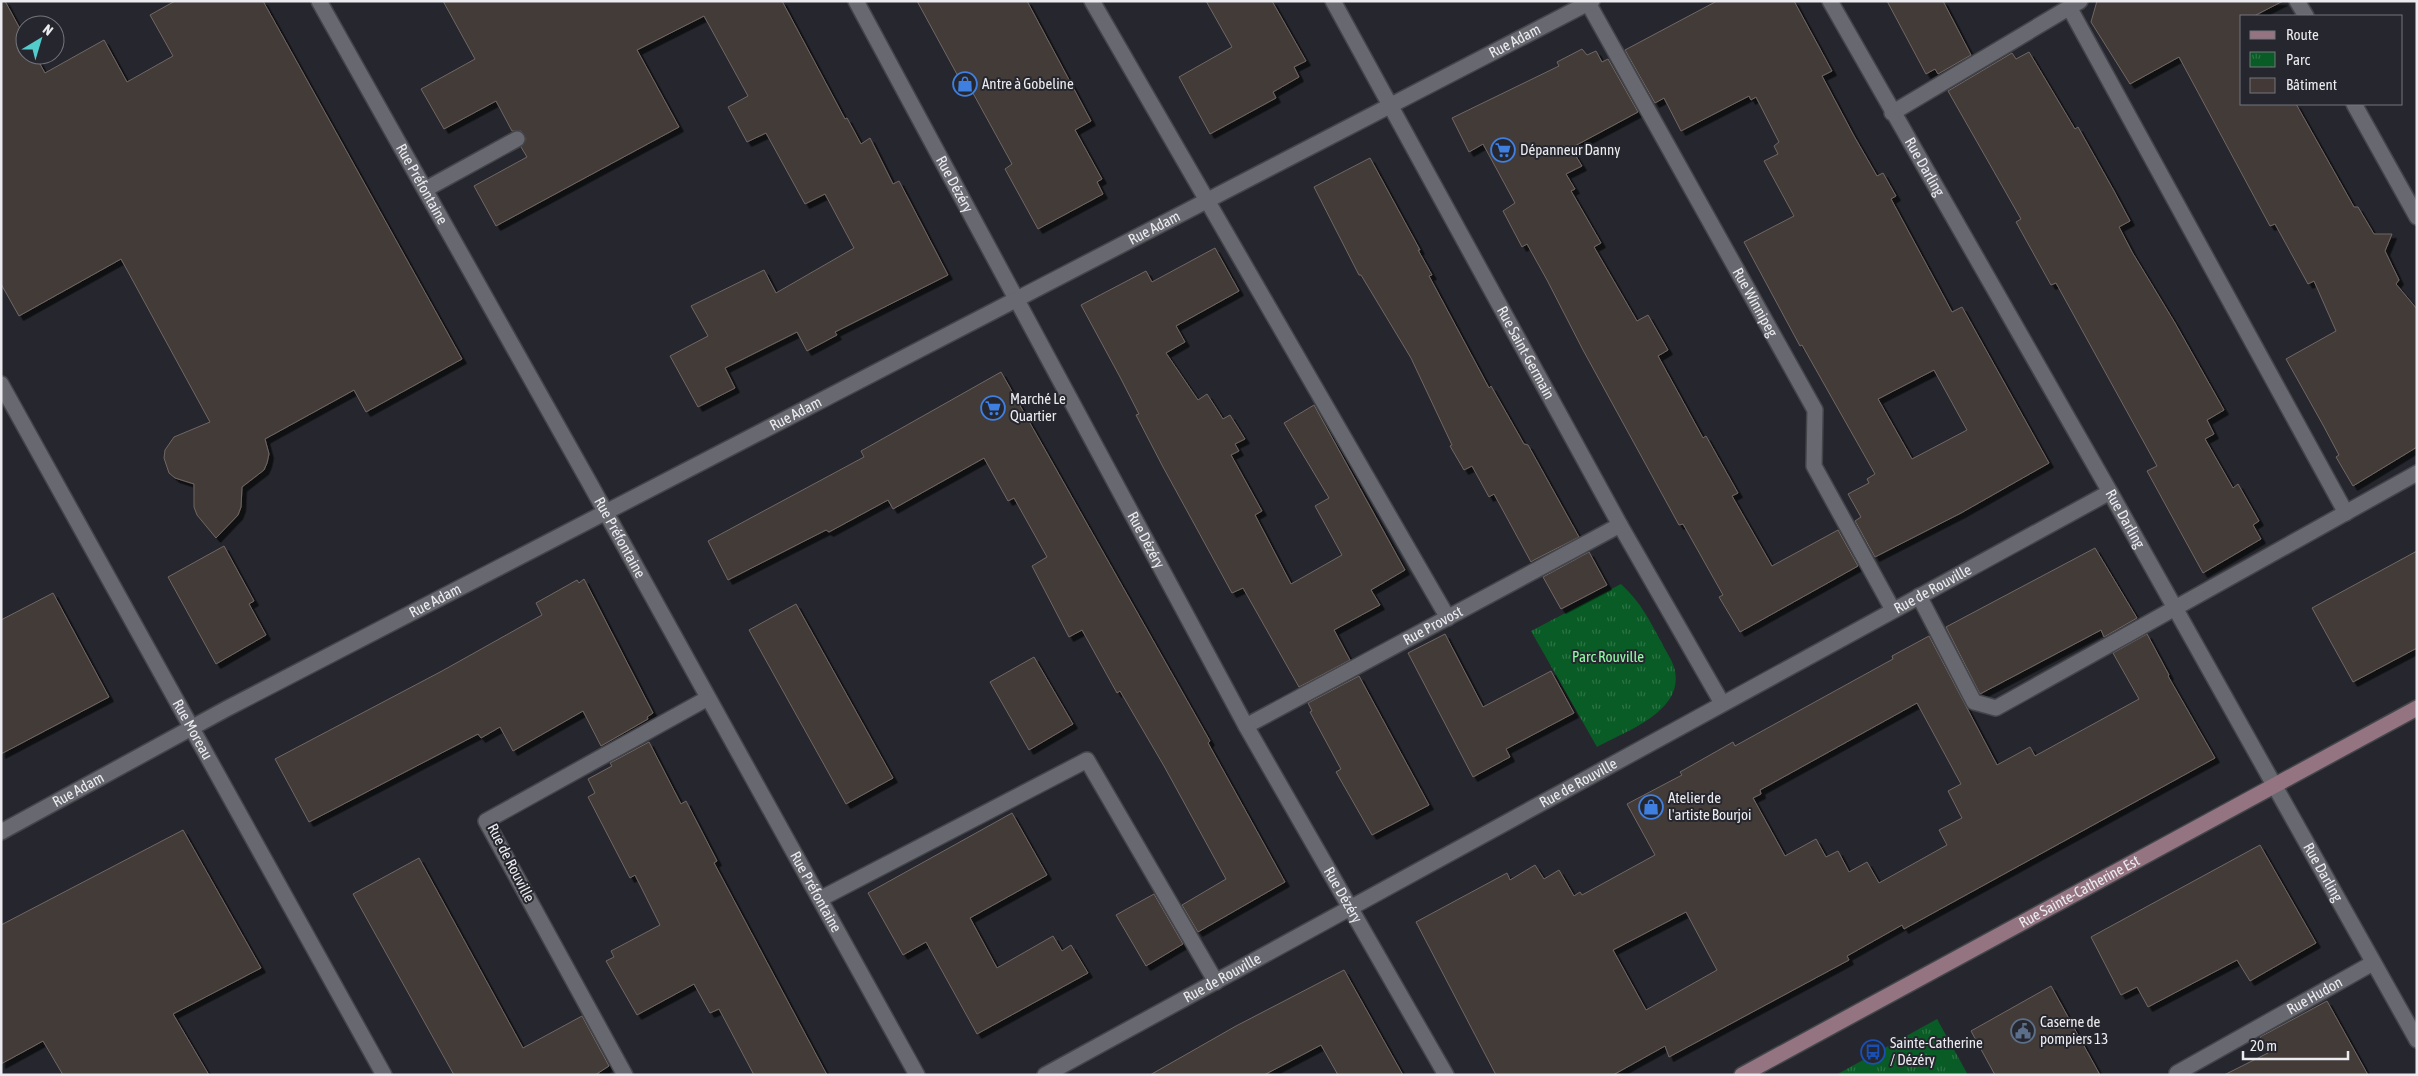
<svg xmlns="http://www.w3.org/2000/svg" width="2418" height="1076" viewBox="0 0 2418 1076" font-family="'Asap Condensed',sans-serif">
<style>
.park{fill:url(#park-tufts)}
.building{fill:#433a37;stroke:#716763;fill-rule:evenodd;filter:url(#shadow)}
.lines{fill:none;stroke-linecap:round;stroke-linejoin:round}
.lane-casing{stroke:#44454b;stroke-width:18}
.street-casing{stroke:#44454b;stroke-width:18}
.secondary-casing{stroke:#44454b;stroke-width:18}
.lane{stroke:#686871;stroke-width:15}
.street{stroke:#686871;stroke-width:15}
.secondary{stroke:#937480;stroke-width:15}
.labels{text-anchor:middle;stroke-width:4;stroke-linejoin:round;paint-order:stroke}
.street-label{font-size:15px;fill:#ebebf0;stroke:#26272e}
.poi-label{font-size:15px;fill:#ebebf0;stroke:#26272e;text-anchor:start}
.park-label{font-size:15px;fill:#91fea6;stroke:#26272e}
</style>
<defs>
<pattern id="park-tufts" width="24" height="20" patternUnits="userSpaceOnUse" patternTransform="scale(1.25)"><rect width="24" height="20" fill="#095c25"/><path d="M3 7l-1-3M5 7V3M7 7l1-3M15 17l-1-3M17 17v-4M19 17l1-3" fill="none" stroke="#2d7445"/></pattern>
<filter id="shadow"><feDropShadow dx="4.5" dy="4.5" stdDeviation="0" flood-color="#0009"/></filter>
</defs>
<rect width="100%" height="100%" fill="#26272e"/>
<g class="park">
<path d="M1621,584C1642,604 1648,618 1662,643C1666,652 1673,661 1675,671C1683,712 1626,731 1597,747L1531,631Z"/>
<polygon points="1937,1019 1968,1075 1836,1075"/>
</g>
<g class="building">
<polygon points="1,1 5,1 25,38 25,55 35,55 45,73 104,40 127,82 173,56 150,15 175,1 263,1 462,359 366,412 354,390 265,439 269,454 267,463 264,470 242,487 241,507 238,515 216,538 197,515 194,507 194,484 175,478 169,473 164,458 165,450 174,437 210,422 121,259 19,316 1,284"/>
<polygon points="443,1 782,1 845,119 847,118 861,144 870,138 893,184 899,181 948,275 835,332 837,335 807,351 797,332 725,368 735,388 698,407 670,356 708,336 691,306 764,270 776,293 854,248 825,194 805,204 766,133 747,142 728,107 748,96 704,16 637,50 679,127 496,226 474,186 527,157 521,147 526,139 521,131 512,131 496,101 444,129 421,89 475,59"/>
<polygon points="917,1 1027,1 1091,121 1075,130 1102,179 1097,182 1103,194 1038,229 1005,169 1012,164 963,75 959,78"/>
<polygon points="1206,1 1272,1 1306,61 1294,67 1299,77 1273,92 1276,98 1210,134 1179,77 1232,47"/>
<path d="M1717,1H1794L1832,71L1822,76L1854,136L1877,176L1883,173L1896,196L1891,199L1952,312L1962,307L2049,463L1961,513L1875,557L1855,521L1861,517L1848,494L1869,483L1867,479L1875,474L1802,345L1800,346L1744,242L1794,216L1764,161L1778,154L1774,146L1779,142L1756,97L1751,100L1749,96L1681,131L1664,98L1655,103L1625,50ZM1934,370L1967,430L1912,459L1878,399Z"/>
<polygon points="1887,1 1943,1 1971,55 1938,74 1935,69 1926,74"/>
<polygon points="2097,1 2283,1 2254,16 2242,16 2242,104 2296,104 2354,207 2358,207 2374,234 2392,234 2385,251 2399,280 2396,284 2417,309 2417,447 2353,486 2336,457 2339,455 2323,425 2286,359 2336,331 2314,281 2308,284 2275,224 2270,226 2179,57 2130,84 2091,22"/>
<polygon points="1582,49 1587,55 1596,51 1602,62 1608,59 1638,112 1571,148 1582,166 1566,174 1575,189 1571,191 1601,243 1594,247 1637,321 1648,315 1668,350 1658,356 1703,438 1706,436 1738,493 1732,496 1772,566 1838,530 1858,566 1740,632 1719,597 1723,595 1683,524 1679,525 1583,350 1547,280 1527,244 1522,247 1503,211 1515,203 1483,144 1469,152 1452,118 1559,66 1557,62"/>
<polygon points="2029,52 2075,129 2078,127 2114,191 2130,221 2119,227 2132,252 2175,323 2224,410 2207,420 2214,434 2205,439 2233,488 2238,484 2259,521 2253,525 2261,539 2203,573 2147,471 2157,466 2056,283 2051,285 2016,222 2021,219 1948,91 2012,53 2016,59"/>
<polygon points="1370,158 1420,250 1418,250 1432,275 1429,276 1489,388 1491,386 1524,444 1528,445 1579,537 1534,560 1531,562 1494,494 1489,497 1472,466 1464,470 1450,446 1452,445 1411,358 1361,275 1359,275 1314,187"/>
<polygon points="1215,248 1239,291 1176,326 1185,342 1166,353 1198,400 1207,394 1223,419 1230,415 1245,439 1235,444 1239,451 1231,455 1262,511 1255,515 1291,584 1342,555 1315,506 1329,498 1284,423 1314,405 1405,570 1371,590 1380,605 1334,630 1350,660 1299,687 1243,588 1232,593 1163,467 1136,415 1139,414 1120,377 1081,305 1146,271 1152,282"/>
<polygon points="1001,372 1210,741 1208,743 1285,882 1198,932 1182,905 1226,879 1164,766 1120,691 1117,693 1082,630 1069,637 1032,566 1047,557 1014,498 1008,501 984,458 893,509 888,500 829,532 826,530 728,580 708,541 864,457 861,451"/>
<polygon points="224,546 254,601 249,604 266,635 216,664 168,577"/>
<polygon points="2095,548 2137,618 2104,637 2101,630 1980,694 1946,627"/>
<polygon points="2417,551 2417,648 2353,682 2312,608"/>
<polygon points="1589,552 1607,585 1561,609 1543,577"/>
<polygon points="584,579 653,713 647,717 648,719 601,746 583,711 513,751 500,727 481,738 478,734 309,822 275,759 442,671 542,615 536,603 577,580 579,583"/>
<polygon points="53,593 109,697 1,754 1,620"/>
<polygon points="796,604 893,778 846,804 749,630"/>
<polygon points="1445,634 1483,707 1551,671 1574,713 1506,749 1510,757 1473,777 1408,653"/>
<path d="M2147,634L2169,675L2168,676L2215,758L1904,929L1902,925L1847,956L1849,960L1669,1057L1665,1046L1613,1075H1496L1416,922L1507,873L1510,880L1535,865L1544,879L1559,870L1574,896L1580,892L1582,895L1655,855L1627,804L1682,775L1680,772L1733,742L1735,746L1893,659L1892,656L1929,636L1997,765L2030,747L2035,756L2139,699L2113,653ZM1917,703L1961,784L1948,791L1962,818L1939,830L1947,845L1879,883L1867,862L1849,872L1838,851L1826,857L1816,839L1785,856L1753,798L1761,794L1760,790ZM1686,912L1717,970L1646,1010L1613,950Z"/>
<polygon points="1034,657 1073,724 1029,750 990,682"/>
<polygon points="1359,676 1429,805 1372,835 1336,772 1341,769 1310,712 1312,711 1308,703"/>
<polygon points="649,742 681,804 686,801 717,861 714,863 827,1075 754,1075 719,1009 710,1013 694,984 637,1015 606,961 614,957 611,951 660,925 635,875 630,878 588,797 595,793 588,779 612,766 610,763"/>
<polygon points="1012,813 1047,875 970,918 997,968 1053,936 1062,951 1071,945 1088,973 977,1034 926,942 903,955 868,893"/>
<polygon points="183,830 261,968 173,1014 209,1075 63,1075 43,1041 1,1064 1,925"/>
<polygon points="2260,845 2316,943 2250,981 2237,960 2148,1007 2137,987 2121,995 2091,937"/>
<polygon points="419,858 523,1048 582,1016 609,1066 595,1075 454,1075 353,894"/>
<polygon points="1154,894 1183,944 1146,966 1116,915"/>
<polygon points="1344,970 1403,1075 1338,1075 1321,1045 1264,1075 1150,1075 1236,1026"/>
<polygon points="2051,986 2100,1075 1995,1075 1971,1031"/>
<polygon points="2327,1001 2368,1075 2224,1075 2268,1053 2260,1037"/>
</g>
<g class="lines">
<g class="lane-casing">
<g id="lane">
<polyline points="1092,1 1448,618"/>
<path id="s1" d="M1587,1L1815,410L1814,466L1893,610"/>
<polyline points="2069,7 2346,513"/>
<polyline points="1892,113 2080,1"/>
<polyline points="426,189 517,139"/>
<polyline points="1919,596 1974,702 1996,708 2417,473"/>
<path id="s2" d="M1246,726L1620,525"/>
<polyline points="820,899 1087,760 1216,982"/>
<polyline points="625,1075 486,821 708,698"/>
<path id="s3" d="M2178,1075L2177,1073L2373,963"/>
</g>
</g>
<g class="street-casing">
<g id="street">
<path id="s4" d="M319,1L589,482L917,1075"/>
<path id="s5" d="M856,1L1246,726L1446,1075"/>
<path id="s6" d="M1333,1L1620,525L1722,703"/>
<path id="s7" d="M1830,1L2110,492L2417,1040"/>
<polyline points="2297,1 2306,16"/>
<polyline points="2354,104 2417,217"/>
<path id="s8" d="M1,384L384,1075"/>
<path id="s9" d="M1,832L226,709L1592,1"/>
<path id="s10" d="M1045,1075L2110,492"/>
</g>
</g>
<g class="secondary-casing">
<g id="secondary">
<path id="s11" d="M1742,1075L2417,708"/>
</g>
</g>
<use href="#lane" class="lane"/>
<use href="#street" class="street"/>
<use href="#secondary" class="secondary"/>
</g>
<defs>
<g id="shop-ring" transform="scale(1.25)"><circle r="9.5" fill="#26272e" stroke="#3f7fe0" stroke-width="1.5"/><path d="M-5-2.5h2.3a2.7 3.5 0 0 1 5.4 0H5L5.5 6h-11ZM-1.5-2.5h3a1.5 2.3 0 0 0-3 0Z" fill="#3f7fe0"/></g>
<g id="supermarket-ring" transform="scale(1.25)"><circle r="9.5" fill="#26272e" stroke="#3f7fe0" stroke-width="1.5"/><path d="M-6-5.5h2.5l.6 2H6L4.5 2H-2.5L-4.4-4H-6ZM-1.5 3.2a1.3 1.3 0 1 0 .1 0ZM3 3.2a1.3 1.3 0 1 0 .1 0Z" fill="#3f7fe0"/></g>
<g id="civic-ring" transform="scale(1.25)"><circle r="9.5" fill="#26272e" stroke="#5c6f8a" stroke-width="1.5"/><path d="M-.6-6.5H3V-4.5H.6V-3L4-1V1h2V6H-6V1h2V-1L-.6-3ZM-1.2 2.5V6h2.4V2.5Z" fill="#5c6f8a"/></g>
<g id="bus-ring" transform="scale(1.25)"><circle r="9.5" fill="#26272e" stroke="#1a4fb4" stroke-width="1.5"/><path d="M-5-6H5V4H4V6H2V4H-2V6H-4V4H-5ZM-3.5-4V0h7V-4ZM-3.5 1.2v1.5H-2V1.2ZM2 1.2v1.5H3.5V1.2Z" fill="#1a4fb4"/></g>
</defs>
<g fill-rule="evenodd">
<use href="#shop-ring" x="965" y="84"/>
<use href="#supermarket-ring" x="1503" y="150"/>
<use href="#supermarket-ring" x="993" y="408"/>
<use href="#shop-ring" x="1651" y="807"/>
<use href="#civic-ring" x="2023" y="1031"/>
<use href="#bus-ring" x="1873" y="1052"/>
</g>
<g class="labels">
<g class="street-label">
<text dy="5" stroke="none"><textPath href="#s9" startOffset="1708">Rue Adam</textPath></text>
<text dy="5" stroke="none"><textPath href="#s7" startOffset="191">Rue Darling</textPath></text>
<text dy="5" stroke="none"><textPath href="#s4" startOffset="210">Rue Préfontaine</textPath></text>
<text dy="5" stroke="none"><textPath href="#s5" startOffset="208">Rue Dézéry</textPath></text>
<text dy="5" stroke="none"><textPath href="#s9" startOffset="1302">Rue Adam</textPath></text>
<text dy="5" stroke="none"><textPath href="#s1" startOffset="345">Rue Winnipeg</textPath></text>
<text dy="5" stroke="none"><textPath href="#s6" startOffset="401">Rue Saint-Germain</textPath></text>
<text dy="5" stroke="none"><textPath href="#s9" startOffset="898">Rue Adam</textPath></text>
<text dy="5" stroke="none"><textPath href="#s7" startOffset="596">Rue Darling</textPath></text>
<text dy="5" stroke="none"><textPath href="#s4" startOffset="615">Rue Préfontaine</textPath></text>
<text dy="5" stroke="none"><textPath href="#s5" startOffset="612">Rue Dézéry</textPath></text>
<text dy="5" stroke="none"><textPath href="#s10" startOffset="1012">Rue de Rouville</textPath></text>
<text dy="5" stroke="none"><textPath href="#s9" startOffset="492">Rue Adam</textPath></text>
<text dy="5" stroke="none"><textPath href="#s2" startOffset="212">Rue Provost</textPath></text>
<text dy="5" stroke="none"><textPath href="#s8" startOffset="395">Rue Moreau</textPath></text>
<text dy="5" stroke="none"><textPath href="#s10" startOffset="608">Rue de Rouville</textPath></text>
<text dy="5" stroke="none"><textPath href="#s9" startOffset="88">Rue Adam</textPath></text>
<text transform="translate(511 863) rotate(63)" y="5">Rue de Rouville</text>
<text dy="5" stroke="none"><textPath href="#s7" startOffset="1001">Rue Darling</textPath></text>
<text dy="5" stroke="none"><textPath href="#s11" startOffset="384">Rue Sainte-Catherine Est</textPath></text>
<text dy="5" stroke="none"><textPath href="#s4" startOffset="1020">Rue Préfontaine</textPath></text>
<text dy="5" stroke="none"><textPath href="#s5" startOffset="1018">Rue Dézéry</textPath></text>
<text dy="5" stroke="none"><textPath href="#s10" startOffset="202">Rue de Rouville</textPath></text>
<text dy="5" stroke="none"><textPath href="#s3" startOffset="160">Rue Hudon</textPath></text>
</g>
<g class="poi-label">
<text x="982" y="89">Antre à Gobeline</text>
<text x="1520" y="155">Dépanneur Danny</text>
<text x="1010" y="404">Marché Le<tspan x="1010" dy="17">Quartier</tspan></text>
<text x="1668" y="803">Atelier de<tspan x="1668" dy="17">l'artiste Bourjoi</tspan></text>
<text x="2040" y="1027">Caserne de<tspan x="2040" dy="17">pompiers 13</tspan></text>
<text x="1890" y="1048">Sainte-Catherine<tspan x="1890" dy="17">/ Dézéry</tspan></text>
</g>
<g class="park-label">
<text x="1608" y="662">Parc Rouville</text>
</g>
</g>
<rect width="2418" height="1076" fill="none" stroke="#ebebf0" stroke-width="5"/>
<rect x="2240" y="15" width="162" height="90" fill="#26272e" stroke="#75757c"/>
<rect x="2250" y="31" width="25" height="8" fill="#937480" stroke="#75757c"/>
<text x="2286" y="40" font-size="15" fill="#ebebf0">Route</text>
<rect x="2250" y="52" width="25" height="15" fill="url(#park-tufts)" stroke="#75757c"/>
<text x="2286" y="65" font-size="15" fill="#ebebf0">Parc</text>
<rect x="2250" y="78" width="25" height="15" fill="#433a37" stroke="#75757c"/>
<text x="2286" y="90" font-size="15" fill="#ebebf0">Bâtiment</text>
<g transform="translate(40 40) rotate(38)"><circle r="24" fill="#26272e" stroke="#75757c"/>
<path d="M0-4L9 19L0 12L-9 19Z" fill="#53cdcb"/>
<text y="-8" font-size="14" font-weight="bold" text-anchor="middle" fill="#ebebf0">N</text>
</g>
<path d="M2243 1051v8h105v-8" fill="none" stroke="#ebebf0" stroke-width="2.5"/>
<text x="2250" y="1051" font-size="15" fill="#ebebf0" stroke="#26272e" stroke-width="4" paint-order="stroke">20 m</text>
</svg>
